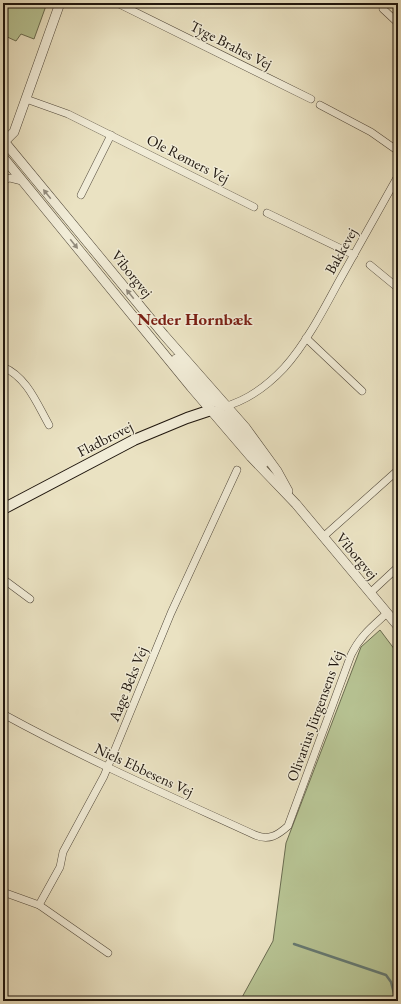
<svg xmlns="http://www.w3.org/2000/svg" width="401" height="1004" viewBox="0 0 401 1004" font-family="'EB Garamond',serif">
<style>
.green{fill:#b7c393;stroke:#6a6c50}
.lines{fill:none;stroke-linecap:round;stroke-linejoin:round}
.stream{stroke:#677a72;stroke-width:2.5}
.minor-casing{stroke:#51483a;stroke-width:8}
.tertiary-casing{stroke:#51483a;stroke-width:10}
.secondary-casing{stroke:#1e150d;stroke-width:12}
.minor{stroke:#f1ecd7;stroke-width:7}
.tertiary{stroke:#f1ecd7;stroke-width:9}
.secondary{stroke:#f1ecd7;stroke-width:10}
.oneway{fill:#928b7c}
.labels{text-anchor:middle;stroke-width:3;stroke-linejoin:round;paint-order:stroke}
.street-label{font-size:15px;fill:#1e150d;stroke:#f1ecd7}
.quarter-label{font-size:17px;font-weight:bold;fill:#7a1f14;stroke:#f1ecd7}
</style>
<rect width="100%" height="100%" fill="#eae2c2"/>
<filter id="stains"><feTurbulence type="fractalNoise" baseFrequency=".005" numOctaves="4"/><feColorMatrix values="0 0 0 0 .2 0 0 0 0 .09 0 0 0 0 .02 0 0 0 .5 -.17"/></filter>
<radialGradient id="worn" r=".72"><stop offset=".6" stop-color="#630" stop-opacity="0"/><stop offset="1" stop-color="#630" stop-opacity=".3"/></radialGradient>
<g class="green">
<polygon points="3,3 47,3 34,39 21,34 16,41 3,35"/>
<polygon points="380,630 398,654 398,1001 240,1001 273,941 286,843 361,647"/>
</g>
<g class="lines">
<polyline class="stream" points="294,944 386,975 391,982 396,1001"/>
<g class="minor-casing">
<g id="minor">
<polyline points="117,3 311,99"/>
<polyline points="383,9 398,23"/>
<polyline points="26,99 68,114 254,207"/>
<polyline points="320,105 371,132 398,151"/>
<polyline points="3,180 10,178 22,181"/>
<polyline points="81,195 111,135"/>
<polyline points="267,213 354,255"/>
<polyline points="370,265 398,288"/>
<polyline points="306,338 362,391"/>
<path d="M3,367C27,377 37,404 49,425"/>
<path d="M223,407C246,401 268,385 284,368C305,345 323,311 338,283C358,248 378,212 398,176"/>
<polyline points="323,537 398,470"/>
<polyline points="3,579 30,599"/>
<polyline points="370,593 398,567"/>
<path d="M3,714C85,759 170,796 255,835C269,841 278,835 288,826L351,655C360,636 372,627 387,613"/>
<polyline points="3,892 39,905 108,953"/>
<polyline points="39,905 60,867 63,852 104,776 171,613 237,470"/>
</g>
</g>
<g class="tertiary-casing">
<g id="tertiary">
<polyline points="3,140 164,335 245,427 277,471 288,491"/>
<polyline points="4,142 14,132 60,3"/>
<polyline points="3,157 191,387 251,457 296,504 398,626"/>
<polyline points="176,359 213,401 225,406"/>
<polyline points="211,410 219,412 227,417 264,463"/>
</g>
</g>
<g class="secondary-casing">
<polyline id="secondary" points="3,509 134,440 187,418 211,410"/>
</g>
<use href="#minor" class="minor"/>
<use href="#tertiary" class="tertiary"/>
<use href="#secondary" class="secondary"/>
</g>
<defs><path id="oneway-solid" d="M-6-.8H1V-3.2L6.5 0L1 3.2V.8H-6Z"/></defs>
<g class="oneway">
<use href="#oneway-solid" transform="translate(47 194) rotate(-129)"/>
<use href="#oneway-solid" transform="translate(74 244) rotate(51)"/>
<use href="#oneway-solid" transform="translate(130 294) rotate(-129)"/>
</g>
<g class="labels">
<g class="street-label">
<text transform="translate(231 45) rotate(27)" y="5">Tyge Brahes Vej</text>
<text transform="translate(188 159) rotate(27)" y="5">Ole Rømers Vej</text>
<text transform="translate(341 251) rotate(-61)" y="5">Bakkevej</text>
<text transform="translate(132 274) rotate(51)" y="5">Viborgvej</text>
<text transform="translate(105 439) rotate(-27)" y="5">Fladbrovej</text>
<text transform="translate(357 556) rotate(50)" y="5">Viborgvej</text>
<text transform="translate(128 684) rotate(-68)" y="5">Aage Beks Vej</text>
<text transform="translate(315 716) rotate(-70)" y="5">Olivarius Jürgensens Vej</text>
<text transform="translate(144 770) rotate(25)" y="5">Niels Ebbesens Vej</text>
</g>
<g class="quarter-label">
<text x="195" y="325">Neder Hornbæk</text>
</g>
</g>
<rect width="401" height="1004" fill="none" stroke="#eae2c2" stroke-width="16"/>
<rect x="4" y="4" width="393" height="996" fill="none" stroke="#1e150d" stroke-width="2"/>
<rect x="8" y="8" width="385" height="988" fill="none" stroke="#1e150d"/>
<rect width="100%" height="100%" filter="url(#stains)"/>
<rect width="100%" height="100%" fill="url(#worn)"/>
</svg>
